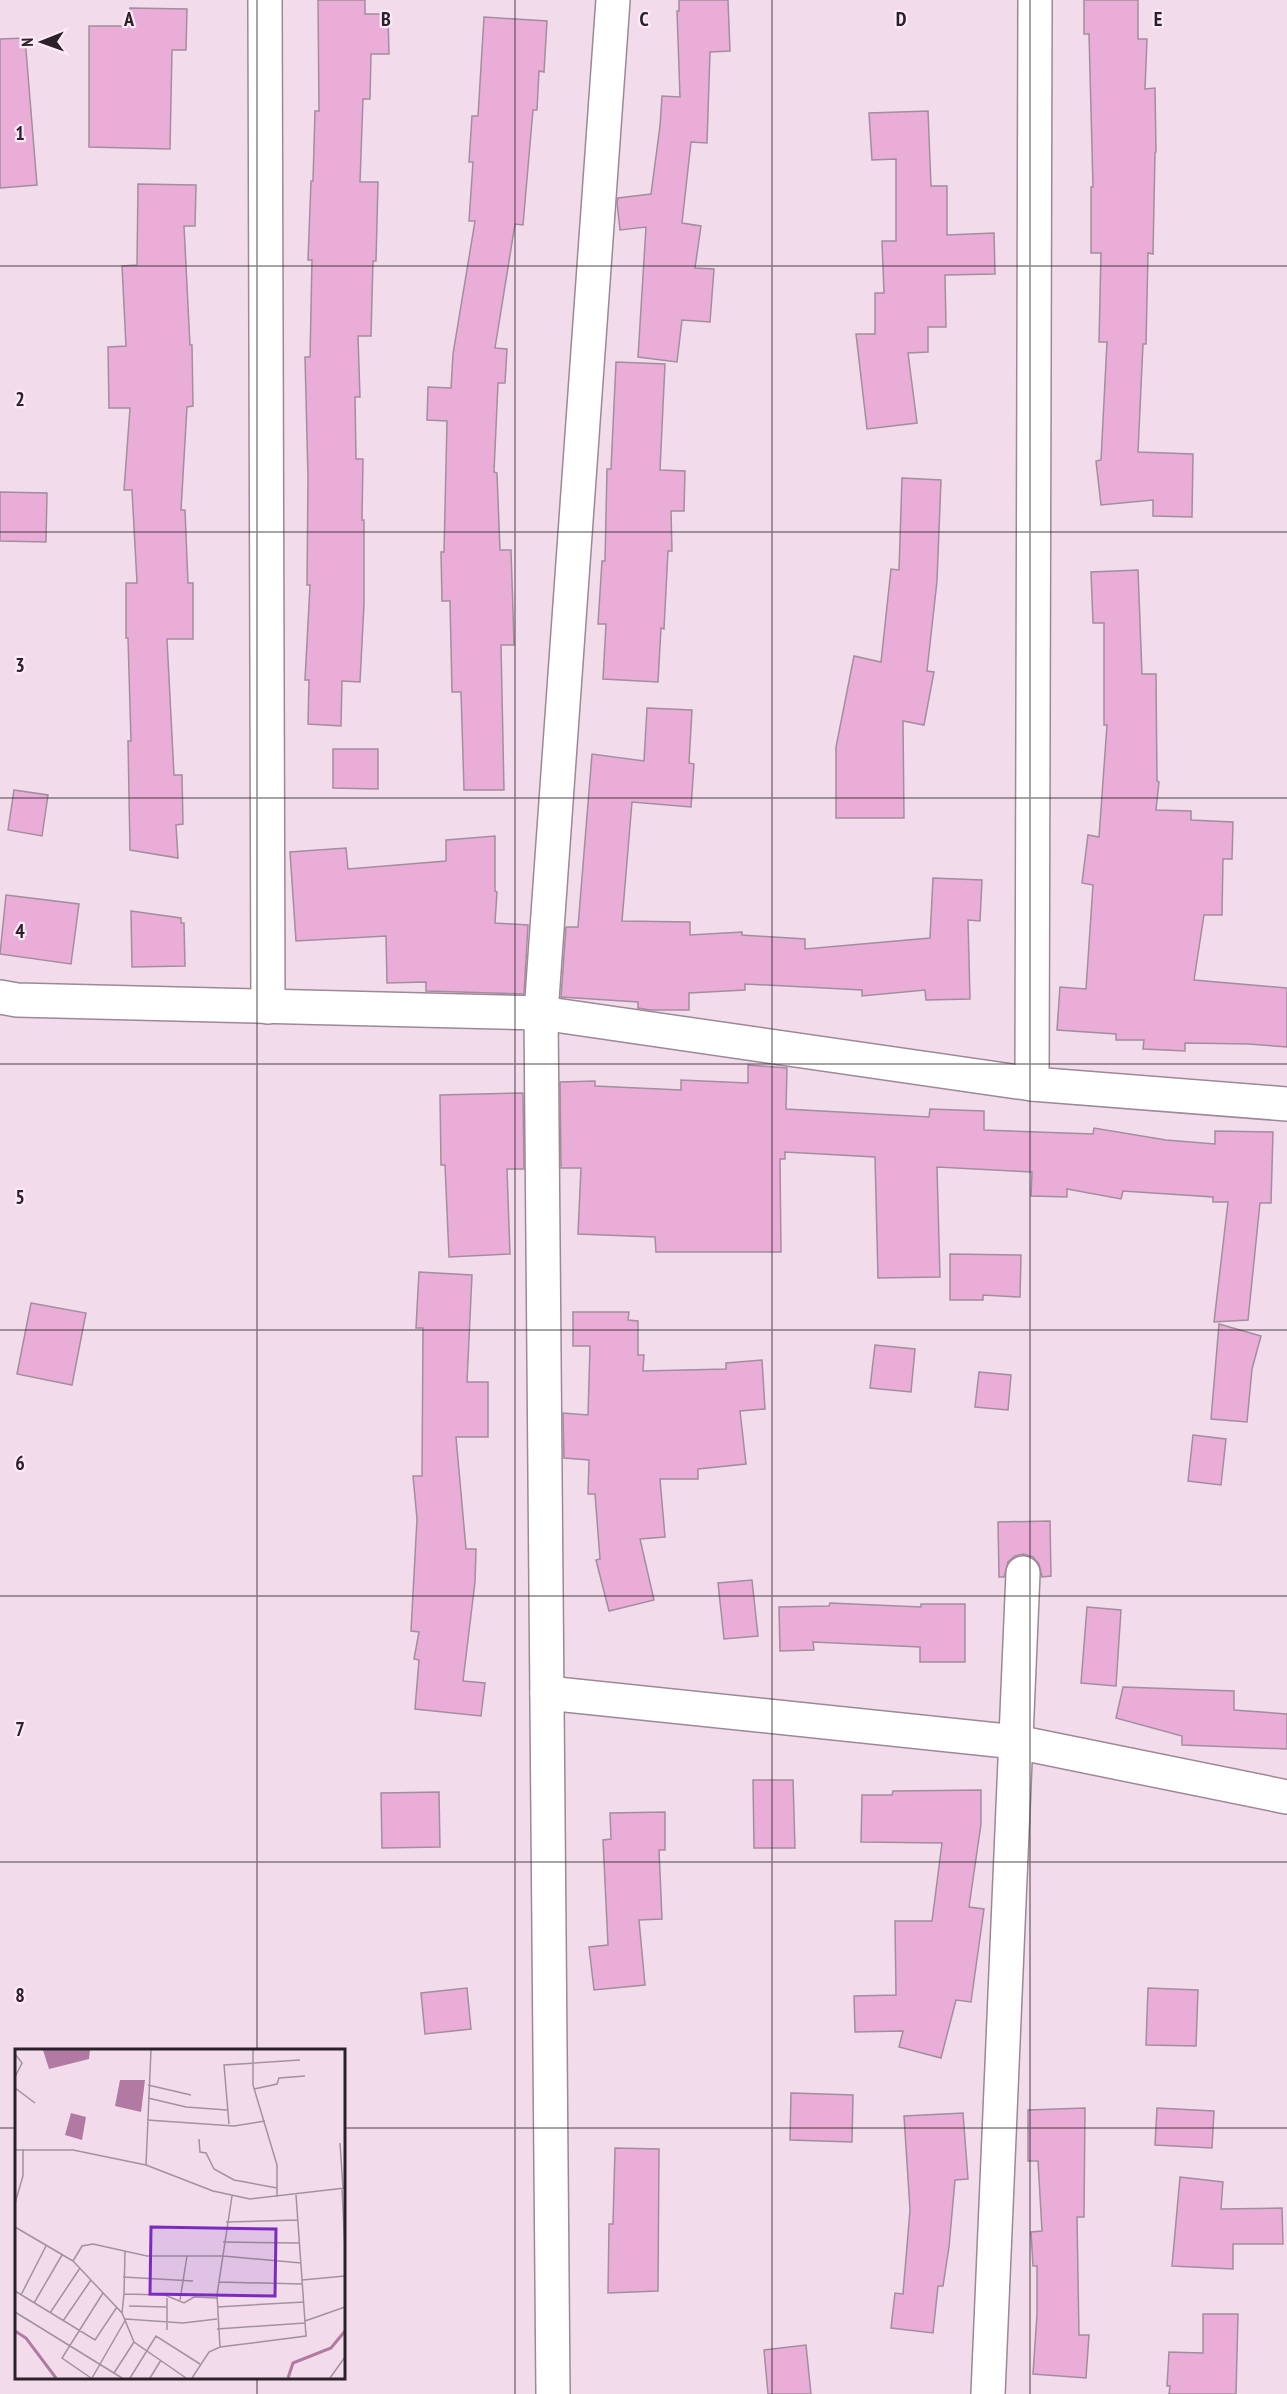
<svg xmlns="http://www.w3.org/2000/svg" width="1287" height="2394" viewBox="0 0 1287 2394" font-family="'PT Sans Narrow',sans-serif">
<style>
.building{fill:#e9add8;stroke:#a28e9c;stroke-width:1.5}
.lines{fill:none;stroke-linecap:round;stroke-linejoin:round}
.street-casing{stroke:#9c8896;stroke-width:36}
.street{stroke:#fff;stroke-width:33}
.grid{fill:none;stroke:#2a2228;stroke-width:1.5;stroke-opacity:0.55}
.inset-river{fill:none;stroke:#b27aa3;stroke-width:3}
.inset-road{fill:none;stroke:#a2929d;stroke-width:1.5}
.view{fill:#7b2cbf;fill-opacity:0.15;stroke:#7b2cbf;stroke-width:3}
.inset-edge{fill:none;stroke:#2a2228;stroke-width:3}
.grid-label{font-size:20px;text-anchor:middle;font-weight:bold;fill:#2a2228;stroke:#ffe9f8;stroke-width:4.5;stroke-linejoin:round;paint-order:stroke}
</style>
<rect width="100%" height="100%" fill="#f2dceb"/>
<g class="building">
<polygon points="318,0 365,0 365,14 388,14 389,54 371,54 370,99 363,99 360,182 378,182 376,261 373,261 371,336 358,336 360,397 355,397 356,459 363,459 362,520 364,520 364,604 360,682 342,681 341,726 308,724 309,680 305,680 310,585 307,585 308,478 305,357 310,357 312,260 308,260 311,181 313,181 315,111 319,111"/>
<polygon points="679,0 728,0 730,51 710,52 707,143 691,142 682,223 701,226 695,268 714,269 710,322 682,320 677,362 638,357 646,227 620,230 617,202 618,198 651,194 660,126 662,96 680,97 677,11 679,11"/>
<polygon points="1084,0 1138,0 1138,39 1147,39 1145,89 1155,88 1156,152 1155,153 1153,254 1148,253 1146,344 1143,344 1138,452 1193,454 1192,517 1153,516 1153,500 1101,505 1096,461 1101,460 1107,342 1099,342 1101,253 1091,253 1091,187 1093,187 1089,34 1084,34"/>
<polygon points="130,8 187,9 186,50 172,50 170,149 89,147 89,26 130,26"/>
<polygon points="484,17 547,21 544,72 539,71 537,110 533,110 523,225 515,224 495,348 507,349 505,383 498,383 494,472 497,473 500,550 511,550 513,611 514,645 501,645 504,790 464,790 461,692 452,692 450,601 442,601 441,552 444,552 447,421 427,420 428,387 451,388 453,354 475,221 469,221 473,162 469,162 472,116 478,116"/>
<polygon points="25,38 37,185 0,188 0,39"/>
<polygon points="928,111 931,186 947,186 947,235 994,233 995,274 945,275 946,327 928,327 928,352 908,353 917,423 867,429 856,334 875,334 875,293 884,293 882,241 896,241 896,159 872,160 869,113"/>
<polygon points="138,184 196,185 195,226 184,226 190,345 192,345 193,406 187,407 181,510 185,510 188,583 193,583 193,639 167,639 174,775 182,775 183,824 176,825 178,858 130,850 128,741 131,741 128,638 126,638 126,583 137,583 132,490 124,490 130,408 109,408 108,347 126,346 122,266 137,265"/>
<polygon points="616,362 665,364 660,470 685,471 684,511 671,511 672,551 668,551 664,629 661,628 658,682 603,679 606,624 598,624 602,561 605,561 607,469 611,469"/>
<polygon points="902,478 941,480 937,581 927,671 934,672 924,725 903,721 904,818 836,818 836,747 854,656 881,662 891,569 899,570"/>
<polygon points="0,492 47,493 46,542 0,541"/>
<polygon points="1138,570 1142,674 1156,674 1157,781 1159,782 1156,810 1191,811 1191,820 1233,822 1232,859 1223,859 1222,915 1204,915 1194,980 1287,988 1287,1047 1248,1044 1185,1043 1185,1051 1143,1049 1144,1040 1116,1040 1116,1034 1057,1030 1060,987 1086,989 1093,885 1082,883 1088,835 1099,837 1107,725 1104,725 1104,623 1093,623 1091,572"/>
<polygon points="647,708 692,710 689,763 694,764 691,807 632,802 622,921 690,922 690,935 742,932 742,935 805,939 805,949 930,938 933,878 982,880 980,921 968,920 970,999 926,1000 925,990 862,996 862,990 745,984 745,990 689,993 689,1010 650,1010 638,1008 638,1002 561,997 566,927 578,927 592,754 644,761"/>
<polygon points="333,749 378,749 378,789 333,788"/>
<polygon points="14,790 48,795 42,836 8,830"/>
<polygon points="495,836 495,891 497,892 495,923 528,925 524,994 426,991 426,982 387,983 386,936 296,941 290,852 346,848 348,869 446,861 446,840"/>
<polygon points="6,895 79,904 71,964 0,954"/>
<polygon points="131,911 181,918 181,923 184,923 185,966 132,967"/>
<polygon points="748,1065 787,1068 786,1109 929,1117 930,1109 984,1111 984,1130 1093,1134 1094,1128 1166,1140 1215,1144 1215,1131 1273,1132 1271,1203 1260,1203 1248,1320 1214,1322 1228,1202 1213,1202 1213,1197 1123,1191 1121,1199 1067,1189 1067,1197 1031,1196 1032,1172 937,1167 940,1277 878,1278 875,1157 785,1152 785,1159 780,1159 781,1252 656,1252 655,1237 578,1234 581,1168 561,1168 560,1082 595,1081 595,1086 681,1090 681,1080 748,1083"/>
<polygon points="523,1093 524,1169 507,1169 510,1254 449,1257 445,1165 441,1165 440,1095"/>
<polygon points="950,1254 1021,1255 1020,1297 983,1295 983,1300 950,1300"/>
<polygon points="419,1272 472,1275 467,1382 488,1382 488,1437 456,1437 466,1549 476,1549 475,1582 463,1681 485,1683 481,1716 415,1709 419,1660 414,1659 419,1632 411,1631 417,1519 413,1476 422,1476 423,1328 416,1328"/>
<polygon points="31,1303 86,1313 72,1385 17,1374"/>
<polygon points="573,1312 629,1312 628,1320 638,1321 638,1355 644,1355 643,1371 726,1369 726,1363 762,1360 765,1409 740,1411 746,1464 698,1469 698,1479 660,1479 665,1537 640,1539 654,1600 609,1611 596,1560 600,1559 595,1494 588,1494 589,1460 564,1458 563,1413 588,1415 590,1346 573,1346"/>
<polygon points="1219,1324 1261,1336 1252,1369 1247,1422 1211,1419"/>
<polygon points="875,1345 915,1349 911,1392 870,1388"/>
<polygon points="979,1372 1011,1375 1008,1410 975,1407"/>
<polygon points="1193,1435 1226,1439 1221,1485 1188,1481"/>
<polygon points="1050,1521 1051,1576 1042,1577 1039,1564 1033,1557 1023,1554 1015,1556 1008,1562 1004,1577 999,1577 998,1522"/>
<polygon points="752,1580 758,1636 724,1639 718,1583"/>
<polygon points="830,1603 921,1607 921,1604 965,1604 965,1662 920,1662 920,1647 813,1642 814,1650 780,1651 779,1607 829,1606"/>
<polygon points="1087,1607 1121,1610 1116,1686 1081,1683"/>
<polygon points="1123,1687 1234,1691 1234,1710 1287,1714 1287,1749 1182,1745 1182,1736 1116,1718"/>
<polygon points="753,1780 793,1780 795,1848 754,1848"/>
<polygon points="981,1790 981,1824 969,1907 984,1909 971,2002 956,2000 941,2058 899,2047 903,2031 855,2032 854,1996 896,1995 895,1921 932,1921 942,1843 861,1842 862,1795 892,1795 893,1791"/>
<polygon points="439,1792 440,1847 382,1848 381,1793"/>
<polygon points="665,1812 665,1850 659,1850 662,1919 639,1920 645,1985 594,1990 589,1947 608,1945 603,1840 611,1839 610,1813"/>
<polygon points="467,1988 471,2029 425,2034 421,1993"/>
<polygon points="1148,1988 1198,1990 1196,2046 1146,2045"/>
<polygon points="791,2093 853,2095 852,2142 790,2140"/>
<polygon points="1085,2108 1084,2217 1077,2217 1079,2335 1089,2335 1086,2378 1033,2374 1037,2314 1037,2266 1033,2266 1031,2232 1042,2231 1038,2161 1028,2161 1028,2110"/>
<polygon points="1157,2108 1214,2111 1212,2148 1155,2145"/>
<polygon points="963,2113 968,2179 955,2180 949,2247 943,2286 938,2286 933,2333 891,2328 895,2293 903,2294 910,2210 904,2116"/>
<polygon points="615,2148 659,2149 658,2291 608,2293 609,2224 613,2224"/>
<polygon points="1180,2177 1223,2182 1221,2209 1282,2208 1283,2244 1233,2244 1233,2269 1172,2266"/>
<polygon points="1203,2314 1238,2314 1236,2394 1169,2394 1170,2386 1167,2386 1169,2352 1203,2353"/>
<polygon points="806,2345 811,2394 768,2394 764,2350"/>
</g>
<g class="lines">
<g class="street-casing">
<g id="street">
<polyline points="265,0 268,1007"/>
<polyline points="0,997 17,1000 541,1013 1032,1084 1287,1104"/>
<polyline points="1032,1084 1035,0"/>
<polyline points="547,1693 1016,1742 1287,1797"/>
<polyline points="553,2394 541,1013 613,0"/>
<polyline points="988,2394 1023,1573"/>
</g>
</g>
<use href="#street" class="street"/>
</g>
<path class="grid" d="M257,0V2050M515,0V2394M772,0V2394M1030,0V2394M0,266H1287M0,532H1287M0,798H1287M0,1064H1287M0,1330H1287M0,1596H1287M0,1862H1287M0,2128H16M344,2128H1287M257,2378V2394"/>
<g transform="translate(15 2049)">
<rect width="330" height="330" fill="#f2dceb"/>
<path d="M28,1H75L74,10L34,20ZM105,31H130L126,63L100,57ZM56,64L71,68L67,91L50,86Z" fill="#b27aa3"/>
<path class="inset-river" d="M0,282L11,289L41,329M273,329L278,314L316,299L330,282"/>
<path class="inset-road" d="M238,1V36L262,116V148M0,5L7,14L0,28M133,36L176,46M0,39L20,54M239,40L262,35L264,29L290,27M133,49L171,58L212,61M132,71L219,77L250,72M214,75L209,16L285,11M184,90L185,103L191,104L199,120L219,131L262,139M325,94L328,139M0,101H58L131,116L198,142L235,150L330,139M131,116L136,1M327,139L330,201M0,154L8,127V100M211,173L283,171M0,178L58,212M208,193L284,194M110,202L109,245L150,246L169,254L179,248L202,249M108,228L178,232M287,231L330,227M204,233L287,235M0,242L80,291L102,258M6,246L31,197M165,251L172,207M19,254L47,206M114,257L151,258M202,258L289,253M0,263L107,329M35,264L65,219M107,264L109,245M48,272L76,231M290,272L330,258M202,280L290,274M152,281V249M205,298L202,246L217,147M99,324L119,293M76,329L47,309L88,244M77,329L111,270L168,274L202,270M115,329L141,287L185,315M135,329L146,311M171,329L119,293L107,264L58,212L67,197L78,195L132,207H208L286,214M177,329L194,303L205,298L291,287L281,146M315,329L330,308"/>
<path class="view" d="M136,178L261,180L260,247L135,245Z"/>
<rect width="330" height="330" class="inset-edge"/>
</g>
<g class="grid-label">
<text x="129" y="26">A</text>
<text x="386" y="26">B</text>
<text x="644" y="26">C</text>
<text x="901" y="26">D</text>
<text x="1158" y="26">E</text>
<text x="20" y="140">1</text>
<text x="20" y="406">2</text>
<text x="20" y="672">3</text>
<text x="20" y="938">4</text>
<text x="20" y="1204">5</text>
<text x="20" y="1470">6</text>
<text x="20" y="1736">7</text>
<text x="20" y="2002">8</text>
</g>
<g transform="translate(42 42) rotate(269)" stroke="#ffe9f8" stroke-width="4.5" paint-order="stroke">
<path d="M0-4.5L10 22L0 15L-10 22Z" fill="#2a2228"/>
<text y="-9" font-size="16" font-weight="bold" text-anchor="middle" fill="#2a2228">N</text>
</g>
</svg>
